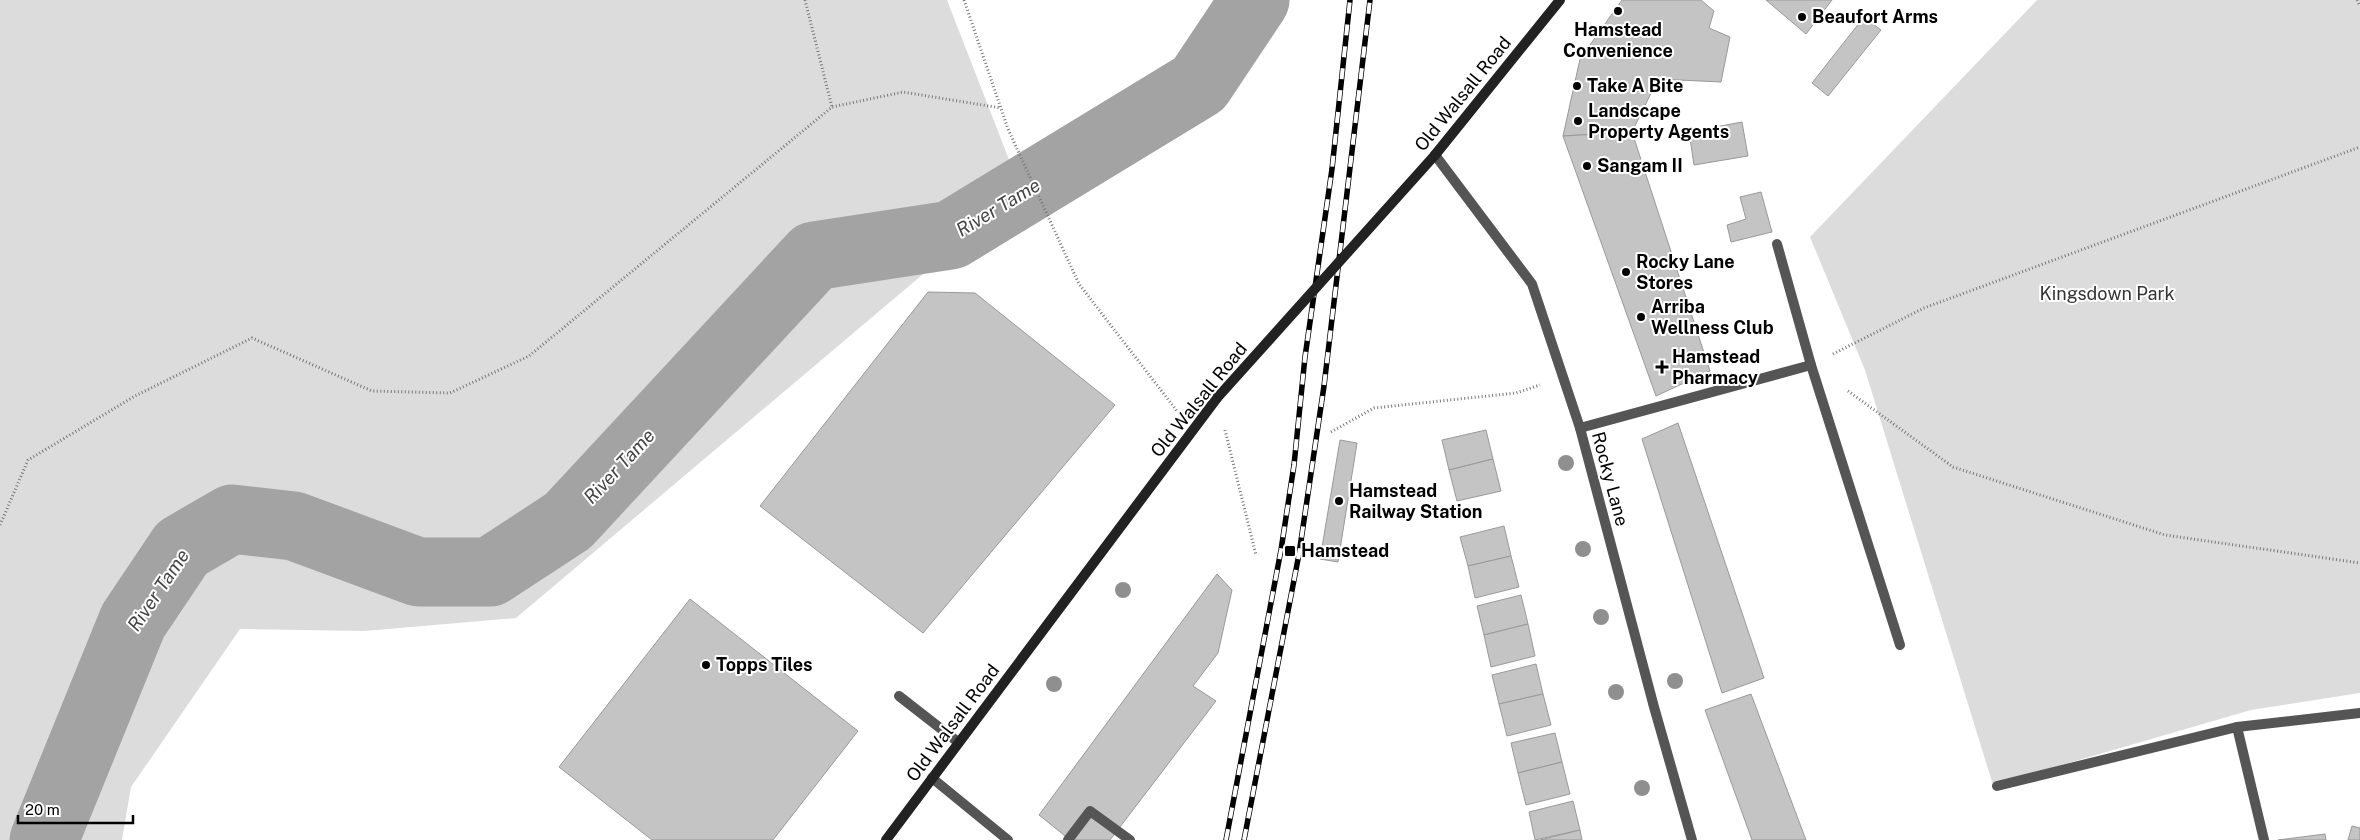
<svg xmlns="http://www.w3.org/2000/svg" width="2360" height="840" viewBox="0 0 2360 840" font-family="'Public Sans',sans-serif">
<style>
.green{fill:#dcdcdc}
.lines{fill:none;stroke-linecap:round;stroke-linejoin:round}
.river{stroke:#a3a3a3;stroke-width:69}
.building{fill:#c4c4c4;stroke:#999}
.path{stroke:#777;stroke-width:3;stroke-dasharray:1 2.5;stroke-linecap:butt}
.service{stroke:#555;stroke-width:10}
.minor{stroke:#555;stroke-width:10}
.secondary{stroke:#222;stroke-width:10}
.rail-casing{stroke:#000;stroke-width:5.5}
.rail{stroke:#fff;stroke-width:4;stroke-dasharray:11;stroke-linecap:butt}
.secondary-bridge{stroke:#222;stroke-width:10}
.tree{fill:#8f8f8f}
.poi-dot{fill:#000;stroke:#fff;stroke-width:2}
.labels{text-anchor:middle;stroke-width:4;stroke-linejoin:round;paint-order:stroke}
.poi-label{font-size:18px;font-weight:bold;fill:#000;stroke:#fff;text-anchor:start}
.street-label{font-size:18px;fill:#000;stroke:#fff}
.park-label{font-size:18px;fill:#333;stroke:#fff}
.water-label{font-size:19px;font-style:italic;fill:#444;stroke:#fff}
</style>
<rect width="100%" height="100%" fill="#fff"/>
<g class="green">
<polygon points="0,0 947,0 1020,188 954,248 516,618 364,631 240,629 131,787 122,840 0,840"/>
<polygon points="2037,0 2360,0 2360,693 2251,710 1993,785 1865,370 1810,237"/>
</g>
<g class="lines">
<polyline class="river" points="44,840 133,621 182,548 232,519 294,526 418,572 490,572 568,521 814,256 951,235 1199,84 1255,0"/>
</g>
<g class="building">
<polygon points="1622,0 1701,0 1714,11 1709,28 1730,37 1721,82 1658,79 1632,132 1563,136 1580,59"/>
<polygon points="1766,0 1832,0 1806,34"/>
<polygon points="1864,17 1881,30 1828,96 1812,83"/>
<polygon points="1742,122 1748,156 1694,165 1689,132"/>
<polygon points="1632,132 1710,371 1656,396 1563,136"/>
<polygon points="1761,192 1772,232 1731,242 1727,225 1746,219 1740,197"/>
<polygon points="928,292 975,293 1115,405 923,633 760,506"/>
<polygon points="1678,423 1764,678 1722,693 1642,439"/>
<polygon points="1486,430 1493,459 1449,470 1442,440"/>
<polygon points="1340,440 1357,443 1338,562 1320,559"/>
<polygon points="1493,459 1501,491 1457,501 1449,470"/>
<polygon points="1504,526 1511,556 1468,566 1460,537"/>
<polygon points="1511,556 1519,587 1475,598 1468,566"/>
<polygon points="1217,574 1232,590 1218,653 1193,686 1216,701 1110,840 1070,840 1039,815"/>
<polygon points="1521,595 1528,624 1484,635 1477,606"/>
<polygon points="690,599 858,731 773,840 652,840 559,767"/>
<polygon points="1528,624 1535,656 1491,667 1484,635"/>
<polygon points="1536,664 1543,694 1499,704 1492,675"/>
<polygon points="1543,694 1551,725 1507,736 1499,704"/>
<polygon points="1751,694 1806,840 1752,840 1705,710"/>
<polygon points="1555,733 1562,762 1518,773 1511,743"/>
<polygon points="1562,762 1570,794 1526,805 1518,773"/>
<polygon points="1573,801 1580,830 1535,840 1529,812"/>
<polygon points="2352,826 2360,828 2360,840 2348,840"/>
<polygon points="1580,830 1582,840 1540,840"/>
<polygon points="2325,834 2326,840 2278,840"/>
</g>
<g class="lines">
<g class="path">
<polyline points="805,0 832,107"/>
<polyline points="964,0 1008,129 1079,284 1177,411"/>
<polyline points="2357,0 2360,6"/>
<polyline points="1833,354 1924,308 2360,147"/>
<polyline points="1848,391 1953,467 2165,535 2360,563"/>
<polyline points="1225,430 1256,555"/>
<polyline points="1331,432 1374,408 1516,393 1540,385"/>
<polyline points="0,525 28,460 135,396 252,338 372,391 450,393 529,356 832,107 903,92 1001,108"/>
</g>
<g class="service">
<polyline points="1777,244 1811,365 1900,645"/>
<polyline points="1580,428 1811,365"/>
<polyline points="899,696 958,742"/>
<polyline points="2237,727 2360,713"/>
<polyline points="932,778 1008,840"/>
<polyline points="1997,786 2237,727 2264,840"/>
<polyline points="1068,840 1090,811 1130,840"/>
</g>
<polyline class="minor" points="1435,155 1532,284 1580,428 1654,707 1692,840"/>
<g class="secondary">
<polyline points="1435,155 1560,0"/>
<polyline points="886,840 1217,398"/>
</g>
<g class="rail-casing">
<g id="rail">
<polyline points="1226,840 1281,550 1294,465 1305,357 1332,169 1350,0"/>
<polyline points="1244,840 1299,554 1324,386 1370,0"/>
</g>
</g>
<use href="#rail" class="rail"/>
<polyline class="secondary-bridge" points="1217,398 1435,155"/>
</g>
<g class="tree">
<circle cx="1566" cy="463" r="8"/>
<circle cx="1583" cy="549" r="8"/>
<circle cx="1123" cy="590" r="8"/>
<circle cx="1601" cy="617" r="8"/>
<circle cx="1675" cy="681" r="8"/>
<circle cx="1054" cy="684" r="8"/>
<circle cx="1616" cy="692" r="8"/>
<circle cx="1642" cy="788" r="8"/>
</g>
<g class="poi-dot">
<circle cx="1618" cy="11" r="5"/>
<circle cx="1802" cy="17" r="5"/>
<circle cx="1577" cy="86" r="5"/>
<circle cx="1578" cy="121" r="5"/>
<circle cx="1587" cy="166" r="5"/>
<circle cx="1626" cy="272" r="5"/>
<circle cx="1641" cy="317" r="5"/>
<path d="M1659.5 359.5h5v5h5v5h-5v5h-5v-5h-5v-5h5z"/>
<circle cx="1339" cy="501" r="5"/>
<rect x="1284" y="545" width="12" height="12" rx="2.5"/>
<circle cx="706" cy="665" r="5"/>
</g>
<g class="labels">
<g class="poi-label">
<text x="1812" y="23">Beaufort Arms</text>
<text x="1618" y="36" text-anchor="middle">Hamstead<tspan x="1618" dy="21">Convenience</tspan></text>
<text x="1587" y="92">Take A Bite</text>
<text x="1588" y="117">Landscape<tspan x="1588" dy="21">Property Agents</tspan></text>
<text x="1597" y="172">Sangam II</text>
<text x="1636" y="268">Rocky Lane<tspan x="1636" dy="21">Stores</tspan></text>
<text x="1651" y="313">Arriba<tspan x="1651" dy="21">Wellness Club</tspan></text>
<text x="1672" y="363">Hamstead<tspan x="1672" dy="21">Pharmacy</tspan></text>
<text x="1349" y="497">Hamstead<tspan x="1349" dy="21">Railway Station</tspan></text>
<text x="1301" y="557">Hamstead</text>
<text x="716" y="671">Topps Tiles</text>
</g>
<g class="street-label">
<text transform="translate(1463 94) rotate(-51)" y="6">Old Walsall Road</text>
<text transform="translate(1199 400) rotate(-51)" y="6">Old Walsall Road</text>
<text transform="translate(1610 479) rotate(75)" y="6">Rocky Lane</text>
<text transform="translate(953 723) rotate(-53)" y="6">Old Walsall Road</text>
</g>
<g class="park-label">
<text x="2107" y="300">Kingsdown Park</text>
</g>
<g class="water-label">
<text transform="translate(998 207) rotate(-31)" y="7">River Tame</text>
<text transform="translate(619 466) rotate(-47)" y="7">River Tame</text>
<text transform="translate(158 590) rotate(-56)" y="7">River Tame</text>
</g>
</g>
<path d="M18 815v8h115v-8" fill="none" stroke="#000000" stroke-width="2.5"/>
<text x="25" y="815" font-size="15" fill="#000000" stroke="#ffffff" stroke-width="4" paint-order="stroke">20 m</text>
</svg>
